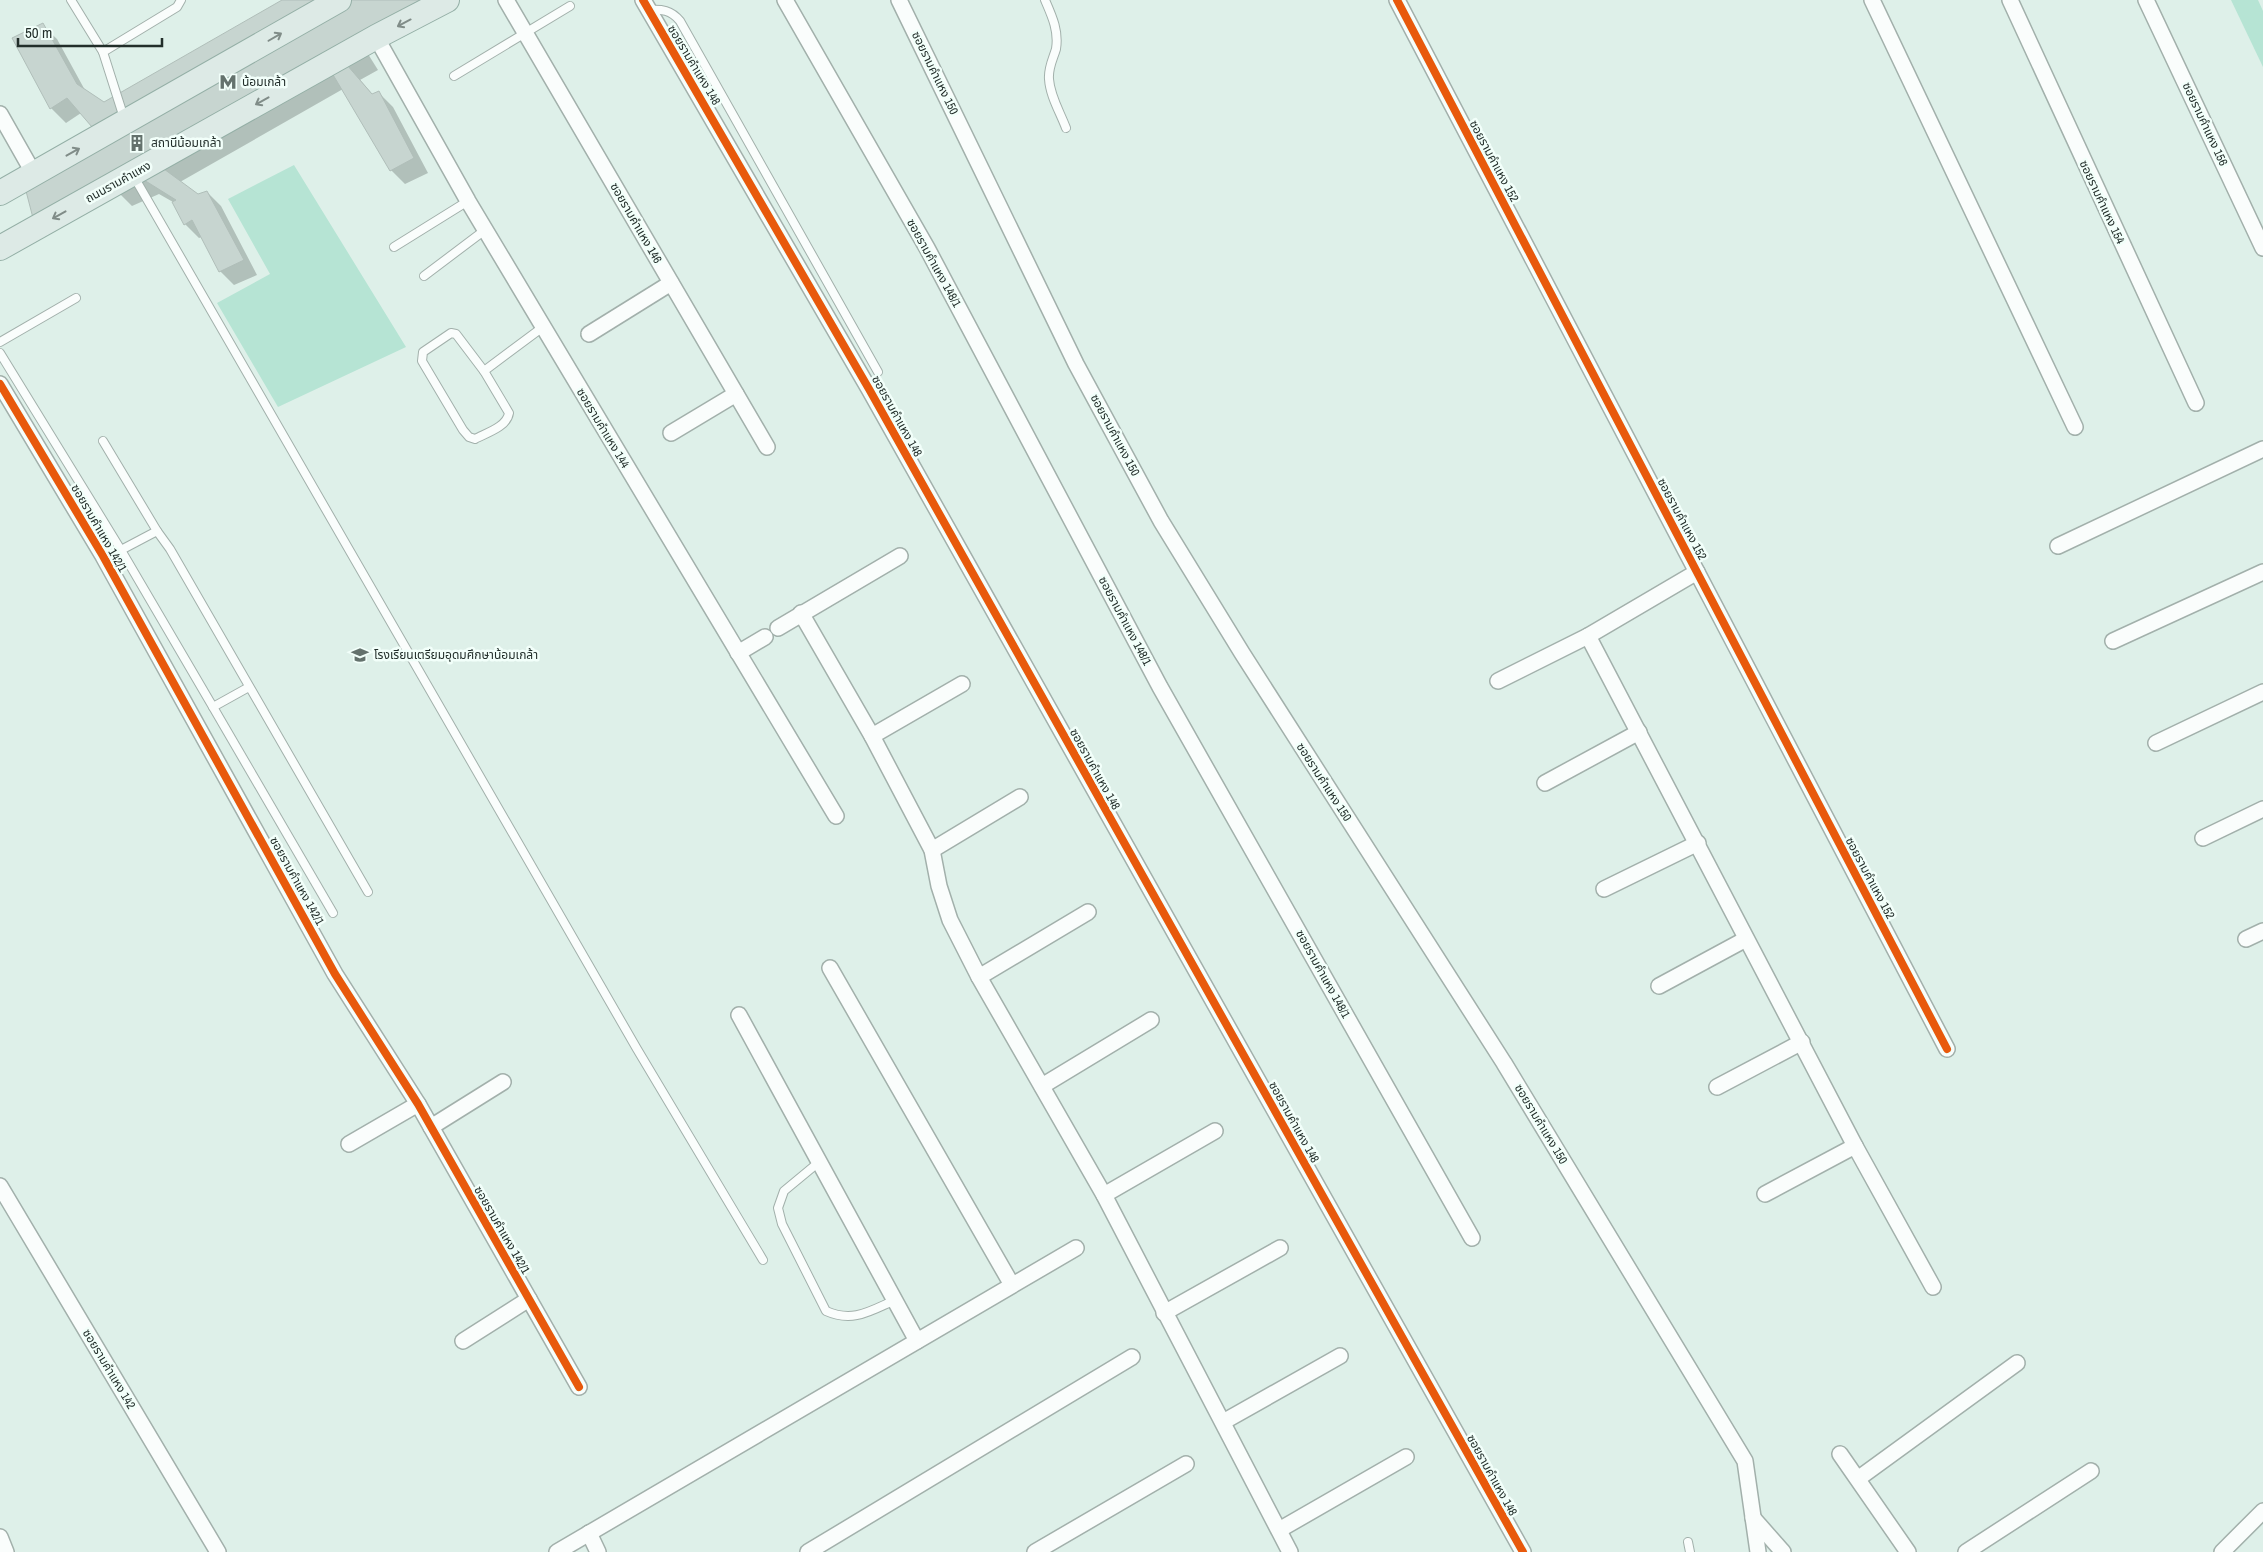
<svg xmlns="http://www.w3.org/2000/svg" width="2263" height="1552" viewBox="0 0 2263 1552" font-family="'Archivo Narrow','Noto Sans Thai',sans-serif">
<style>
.green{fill:#b6e4d4}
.shadow{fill:#0003}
.building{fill:#c7d5d0;stroke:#b0beb9}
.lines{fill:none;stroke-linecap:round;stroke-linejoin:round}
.service-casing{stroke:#a2b0ab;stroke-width:10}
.minor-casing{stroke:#a2b0ab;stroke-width:18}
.primary-casing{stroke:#94afa6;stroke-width:26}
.service{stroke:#fafdfc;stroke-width:8}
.minor{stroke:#fafdfc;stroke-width:15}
.primary{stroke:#ddeae6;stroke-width:24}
.cycleway-casing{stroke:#f2fffa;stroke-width:11}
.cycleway{stroke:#e8590c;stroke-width:8}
.oneway{stroke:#808c88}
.labels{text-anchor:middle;stroke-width:5;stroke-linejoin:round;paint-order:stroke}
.street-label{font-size:12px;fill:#222e2a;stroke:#f2fffa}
.poi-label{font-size:12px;fill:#222e2a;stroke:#f2fffa;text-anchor:start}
</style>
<rect width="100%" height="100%" fill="#def0e9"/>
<g class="green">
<polygon points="2231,0 2258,0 2263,11 2263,67"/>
<polygon points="294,165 406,347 278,407 217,303 270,274 228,199"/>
</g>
<polygon class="shadow" points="284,0 368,54 378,70 360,80 373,95 378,92 393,107 428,173 405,184 391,170 343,89 180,182 198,196 207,192 221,206 257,275 234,285 220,271 202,237 199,238 185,224 173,202 159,194 132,206 119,193 94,128 81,113 66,123 51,108 14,38 42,25 57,39 86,92 104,103"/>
<polygon class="building" points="282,0 430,0 347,65 372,94 379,91 414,158 390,171 332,73 164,169 198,194 207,191 244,260 219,272 192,220 184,225 172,202 176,200 144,180 33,218 20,168 92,127 67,98 50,109 12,38 43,23 77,84 104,102"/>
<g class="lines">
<g class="service-casing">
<g id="service">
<polyline points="71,0 103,52"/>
<path d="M1045,0C1052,16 1059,31 1056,49C1053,59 1048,68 1049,79C1050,96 1060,112 1066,128"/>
<path d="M648,10C662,9 671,10 680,21L878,372"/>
<polyline points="454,76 570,6"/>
<polyline points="124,118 103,52 177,7 181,0"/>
<polyline points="133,175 637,1049 763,1260"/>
<polyline points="394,247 468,201"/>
<polyline points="424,276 485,230"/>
<path d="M451,333L456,334L484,371L509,413C507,427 486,433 475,439L469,437L463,430L422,361L423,352Z"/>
<polyline points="0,342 76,298"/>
<polyline points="0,353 121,550 213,707 249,687"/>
<polyline points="484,371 543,327"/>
<polyline points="103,441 157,531"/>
<polyline points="121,550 157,531 170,549 368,892"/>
<polyline points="213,707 333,913"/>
<path d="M819,1162L784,1191L778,1208L782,1224L826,1311C853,1323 870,1311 895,1300"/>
<polyline points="1688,1542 1690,1552"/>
</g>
</g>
<g class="minor-casing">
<g id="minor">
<polyline points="506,0 767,447"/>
<polyline points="643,0 869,389 1523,1552"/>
<polyline points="785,0 927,248 1160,687 1472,1238"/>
<polyline points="899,0 1076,364 1161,521 1242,653 1504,1063 1745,1461 1758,1552"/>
<polyline points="1397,0 1947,1049"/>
<polyline points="1872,0 2075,427"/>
<polyline points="2010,0 2196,403"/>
<polyline points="2146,0 2263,248"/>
<polyline points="376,37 468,201 836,816"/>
<polyline points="0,114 34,174"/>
<polyline points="589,334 671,283"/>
<polyline points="0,384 103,556 335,974 418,1104 579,1387"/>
<polyline points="671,433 736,394"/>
<polyline points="2058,546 2263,449"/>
<polyline points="801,613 872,736 932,850 939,886 950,920 979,977 1104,1195 1290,1552"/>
<polyline points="778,628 900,556"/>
<polyline points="1588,636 1855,1146 1933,1287"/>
<polyline points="2113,641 2263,572"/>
<polyline points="738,653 765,637"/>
<polyline points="1498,681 1588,636 1697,572"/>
<polyline points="872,736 962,684"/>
<polyline points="2156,743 2263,692"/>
<polyline points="1545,783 1639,732"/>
<polyline points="2203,838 2263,809"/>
<polyline points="932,850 1020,797"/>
<polyline points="1604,889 1698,843"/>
<polyline points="2246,939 2263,931"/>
<polyline points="830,968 1012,1285"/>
<polyline points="979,977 1088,912"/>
<polyline points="1659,986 1746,939"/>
<polyline points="739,1015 917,1341"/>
<polyline points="1042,1086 1151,1020"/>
<polyline points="1717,1087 1802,1042"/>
<polyline points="431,1127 503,1082"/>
<polyline points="349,1144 418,1104"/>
<polyline points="0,1186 218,1552"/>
<polyline points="1765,1194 1855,1146"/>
<polyline points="1104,1195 1215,1131"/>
<polyline points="1164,1313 1280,1248"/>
<polyline points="463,1341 529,1299"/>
<polyline points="1223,1422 1340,1356"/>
<polyline points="1840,1454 1908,1552"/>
<polyline points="1859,1478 2017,1363"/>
<polyline points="1753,1518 1783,1552"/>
<polyline points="1279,1530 1406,1457"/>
<polyline points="589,1533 598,1552"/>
<polyline points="0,1537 6,1552"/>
<polyline points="557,1552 1076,1248"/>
<polyline points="808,1552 1132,1357"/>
<polyline points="1035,1552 1186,1464"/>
<polyline points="1966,1552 2091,1471"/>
<polyline points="2222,1552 2263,1511"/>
</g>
</g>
<g class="primary-casing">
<g id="primary">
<polyline points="0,193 339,0"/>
<polyline points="0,248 376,37 447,0"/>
</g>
</g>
<use href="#service" class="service"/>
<use href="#minor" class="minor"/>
<use href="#primary" class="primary"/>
<g class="cycleway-casing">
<g id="cycleway">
<polyline points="643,0 869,389 1523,1552"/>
<polyline points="1397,0 1947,1049"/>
<polyline points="0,384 103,556 335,974 418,1104 579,1387"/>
</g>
</g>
<use href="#cycleway" class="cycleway"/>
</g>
<defs><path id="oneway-shaft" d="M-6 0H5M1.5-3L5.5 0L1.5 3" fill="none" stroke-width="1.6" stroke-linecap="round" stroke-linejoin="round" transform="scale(1.25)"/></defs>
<g class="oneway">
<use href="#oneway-shaft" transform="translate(404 23) rotate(152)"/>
<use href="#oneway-shaft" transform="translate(275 37) rotate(-30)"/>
<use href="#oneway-shaft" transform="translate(262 101) rotate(151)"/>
<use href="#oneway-shaft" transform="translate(73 152) rotate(-29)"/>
<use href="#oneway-shaft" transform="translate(59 215) rotate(151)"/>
</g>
<defs>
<g id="metro-bare" transform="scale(1.35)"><path d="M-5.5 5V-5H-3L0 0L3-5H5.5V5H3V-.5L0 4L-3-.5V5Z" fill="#64726d" stroke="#f2fffa" stroke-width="2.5" paint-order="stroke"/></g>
<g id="building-bare" transform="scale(1.35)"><path d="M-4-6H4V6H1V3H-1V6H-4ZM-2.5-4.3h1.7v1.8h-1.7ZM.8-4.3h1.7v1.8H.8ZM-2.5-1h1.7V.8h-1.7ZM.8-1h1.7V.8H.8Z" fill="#64726d" stroke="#f2fffa" stroke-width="2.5" paint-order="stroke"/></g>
<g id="school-bare" transform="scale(1.35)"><path d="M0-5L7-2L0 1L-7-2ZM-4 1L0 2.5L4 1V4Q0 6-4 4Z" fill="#64726d" stroke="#f2fffa" stroke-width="2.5" paint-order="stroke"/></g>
</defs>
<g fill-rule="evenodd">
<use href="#metro-bare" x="228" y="82"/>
<use href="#building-bare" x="137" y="143"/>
<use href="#school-bare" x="360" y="655"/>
</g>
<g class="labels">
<g class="street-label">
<text transform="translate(694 65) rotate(59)" y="4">ซอยรามคำแหง 148</text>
<text transform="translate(935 73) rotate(64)" y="4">ซอยรามคำแหง 150</text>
<text transform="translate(2205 124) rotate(65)" y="4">ซอยรามคำแหง 156</text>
<text transform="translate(1494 161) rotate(62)" y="4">ซอยรามคำแหง 152</text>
<text transform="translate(118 182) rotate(-29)" y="4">ถนนรามคำแหง</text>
<text transform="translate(2102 202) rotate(65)" y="4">ซอยรามคำแหง 154</text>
<text transform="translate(636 223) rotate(60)" y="4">ซอยรามคำแหง 146</text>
<text transform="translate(934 263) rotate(61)" y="4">ซอยรามคำแหง 148/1</text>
<text transform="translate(897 416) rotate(61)" y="4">ซอยรามคำแหง 148</text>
<text transform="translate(603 428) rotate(59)" y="4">ซอยรามคำแหง 144</text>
<text transform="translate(1115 435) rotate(62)" y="4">ซอยรามคำแหง 150</text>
<text transform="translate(1682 519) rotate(62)" y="4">ซอยรามคำแหง 152</text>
<text transform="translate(99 528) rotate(60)" y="4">ซอยรามคำแหง 142/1</text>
<text transform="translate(1125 621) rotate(62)" y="4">ซอยรามคำแหง 148/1</text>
<text transform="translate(1095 769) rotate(61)" y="4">ซอยรามคำแหง 148</text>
<text transform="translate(1324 782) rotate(57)" y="4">ซอยรามคำแหง 150</text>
<text transform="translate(1870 878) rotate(62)" y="4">ซอยรามคำแหง 152</text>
<text transform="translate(297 881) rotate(61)" y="4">ซอยรามคำแหง 142/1</text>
<text transform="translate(1323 974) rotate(61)" y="4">ซอยรามคำแหง 148/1</text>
<text transform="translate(1294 1122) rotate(61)" y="4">ซอยรามคำแหง 148</text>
<text transform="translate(1541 1124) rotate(59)" y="4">ซอยรามคำแหง 150</text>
<text transform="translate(502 1230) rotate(60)" y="4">ซอยรามคำแหง 142/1</text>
<text transform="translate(109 1369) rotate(59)" y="4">ซอยรามคำแหง 142</text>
<text transform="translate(1492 1475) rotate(61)" y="4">ซอยรามคำแหง 148</text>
</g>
<g class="poi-label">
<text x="242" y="86">น้อมเกล้า</text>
<text x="151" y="147">สถานีน้อมเกล้า</text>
<text x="374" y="659">โรงเรียนเตรียมอุดมศึกษาน้อมเกล้า</text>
</g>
</g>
<path d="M18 38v8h144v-8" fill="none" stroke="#222e2a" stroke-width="2.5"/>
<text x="25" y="38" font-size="15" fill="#222e2a" stroke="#f2fffa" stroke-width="4" paint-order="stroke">50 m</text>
</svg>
